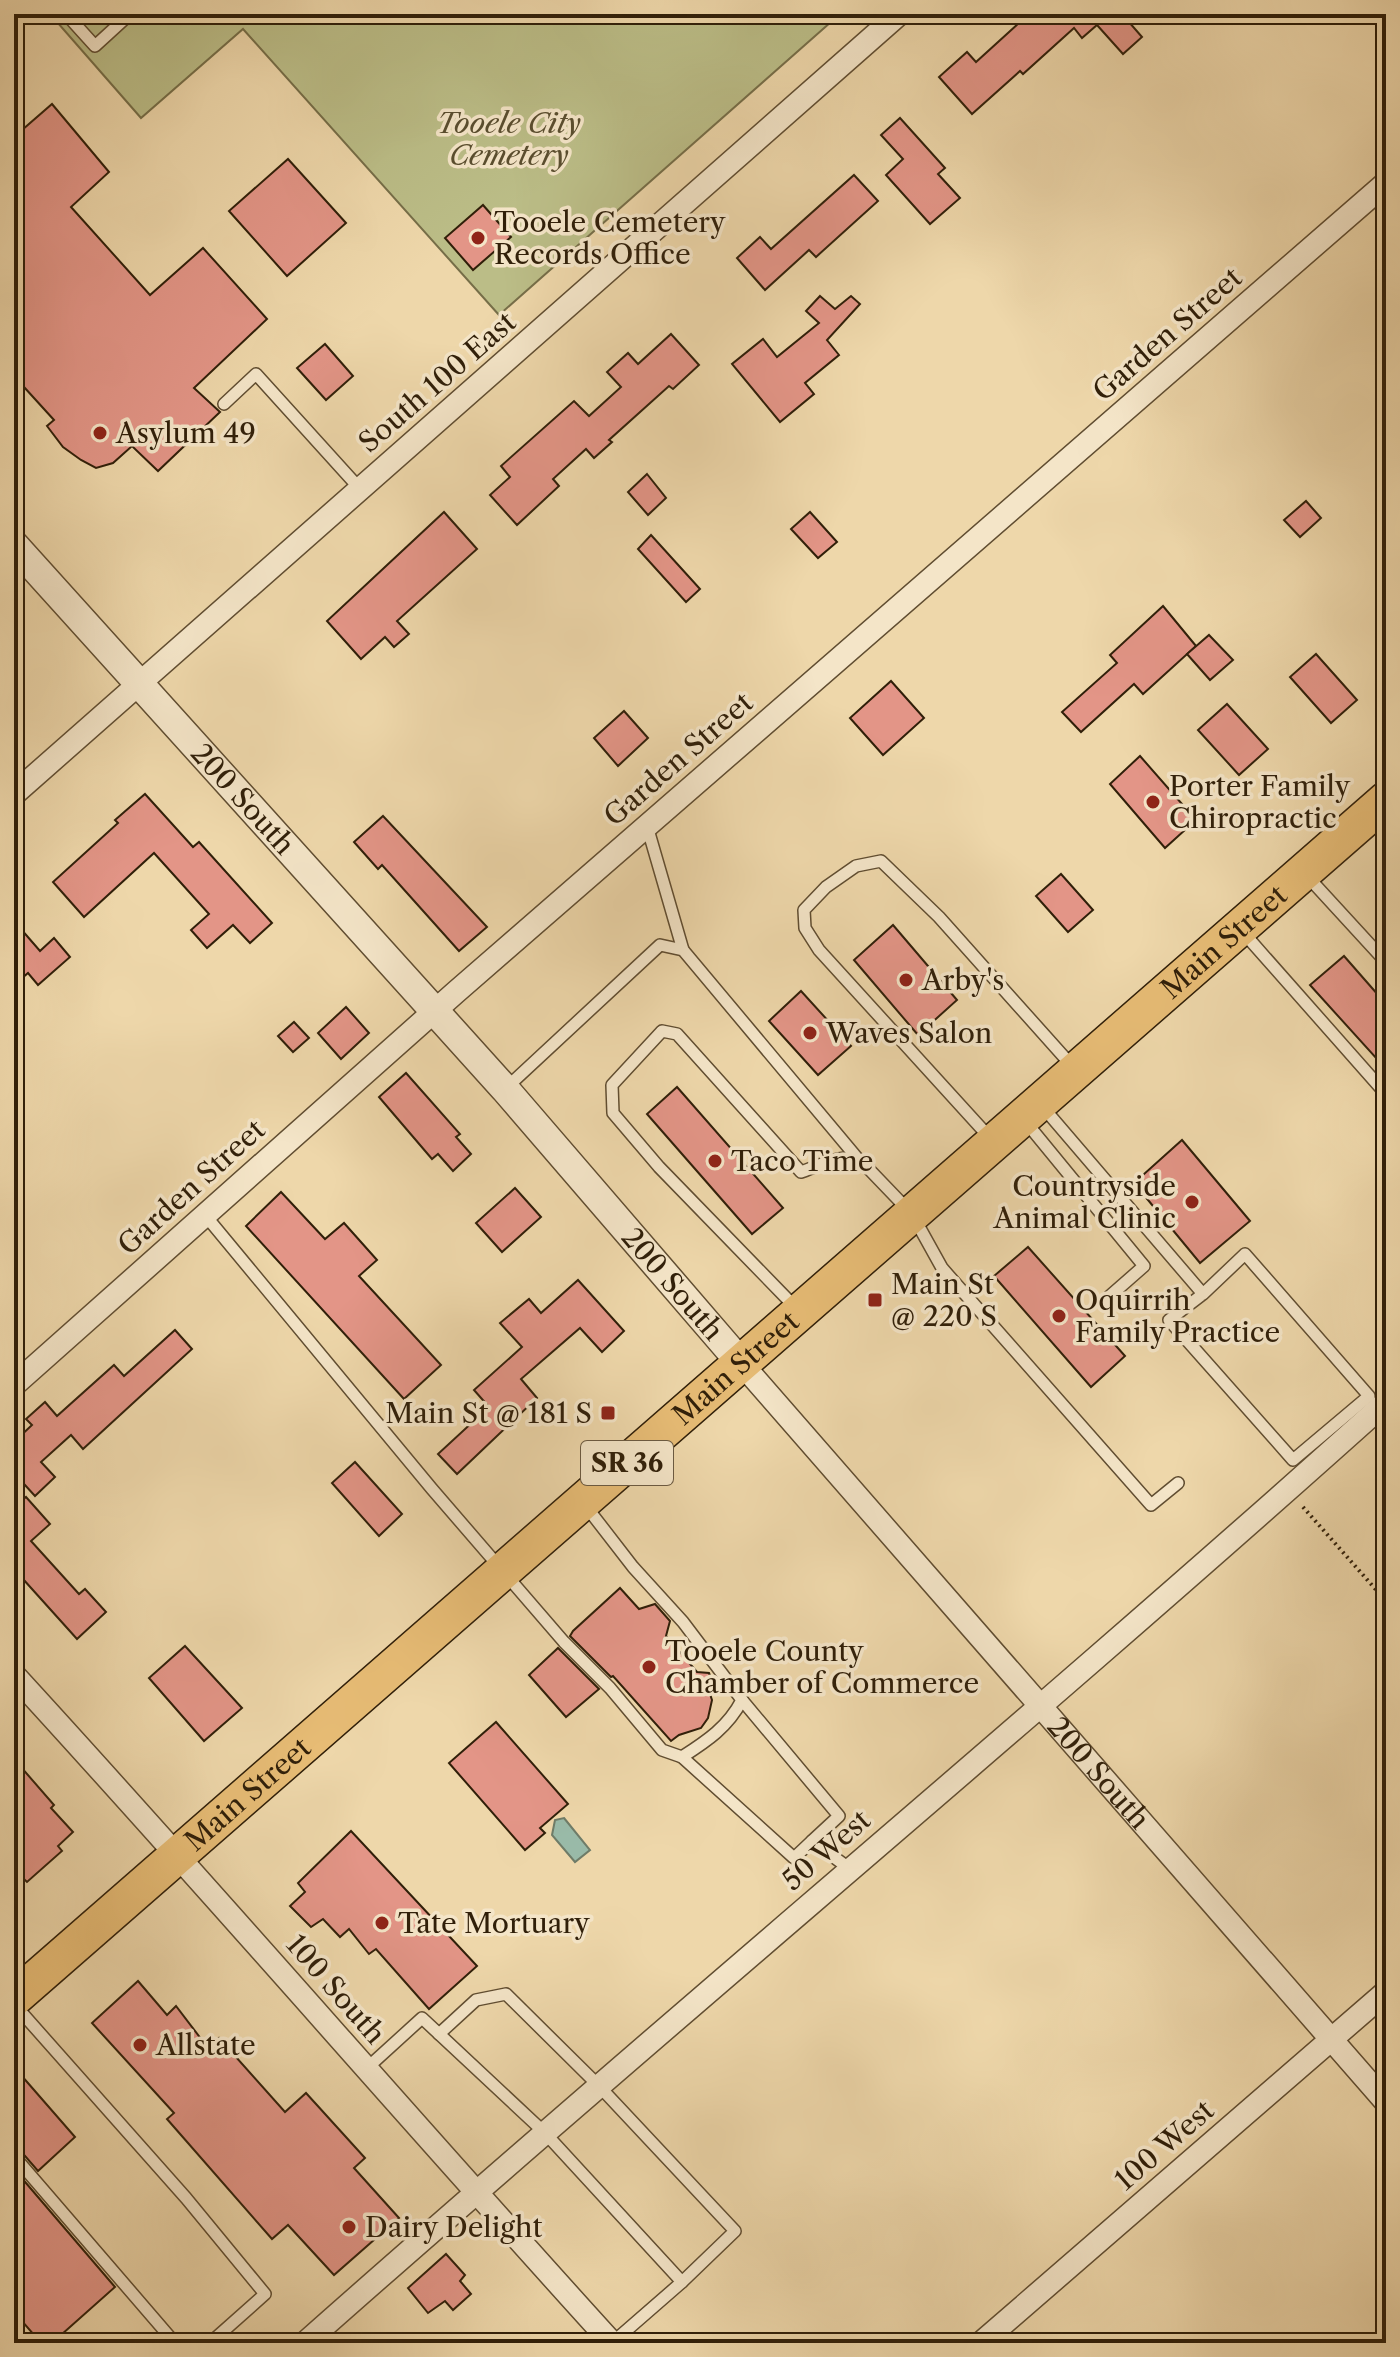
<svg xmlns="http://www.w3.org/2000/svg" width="1400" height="2357" viewBox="0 0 1400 2357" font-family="'Libre Caslon Text',serif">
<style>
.green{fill:#bbbd87;stroke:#766e48;stroke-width:2}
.water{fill:#99baa8;stroke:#6f7c68;stroke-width:2}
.building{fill:#e39587;stroke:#301f09;stroke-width:2}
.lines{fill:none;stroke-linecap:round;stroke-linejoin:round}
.service-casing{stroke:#604d31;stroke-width:14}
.minor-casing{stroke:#604d31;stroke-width:25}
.tertiary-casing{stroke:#604d31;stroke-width:31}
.trunk-casing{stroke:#301f09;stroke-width:39}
.path{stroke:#301f09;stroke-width:4;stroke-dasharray:2 4;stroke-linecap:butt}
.service{stroke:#f4e5c8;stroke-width:11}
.minor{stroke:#f4e5c8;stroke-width:22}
.tertiary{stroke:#f4e5c8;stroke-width:28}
.trunk{stroke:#e7bc75;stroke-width:36}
.poi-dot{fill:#8f2418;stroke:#f4e5c8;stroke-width:3}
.labels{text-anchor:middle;stroke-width:7;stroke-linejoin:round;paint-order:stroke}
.shield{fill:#f4e5c8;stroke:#6b5a42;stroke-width:2}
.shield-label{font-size:26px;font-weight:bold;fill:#301f09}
.park-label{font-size:28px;font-style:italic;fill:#5a4e2f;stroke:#f4e5c8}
.poi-label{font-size:28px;fill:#301f09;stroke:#f4e5c8;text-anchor:start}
.street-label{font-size:28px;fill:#301f09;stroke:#f4e5c8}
</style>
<rect width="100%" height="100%" fill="#eed7aa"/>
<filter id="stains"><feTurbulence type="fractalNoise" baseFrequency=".0025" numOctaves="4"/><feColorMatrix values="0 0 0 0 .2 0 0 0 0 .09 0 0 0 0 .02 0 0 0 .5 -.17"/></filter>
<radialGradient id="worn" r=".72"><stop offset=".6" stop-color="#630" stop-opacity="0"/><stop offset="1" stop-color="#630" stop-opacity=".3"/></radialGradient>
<polygon class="green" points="50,14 840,14 499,315 243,29 141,118"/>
<polygon class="water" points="564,1818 590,1850 575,1862 552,1835 555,1820"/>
<g class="building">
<polygon points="1029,14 1122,14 1142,37 1123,54 1097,25 1082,38 1074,28 1023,74 1020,71 972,114 939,77 967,52 976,62"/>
<polygon points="52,104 109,172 71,207 150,295 203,248 267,319 194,388 220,412 158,471 132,446 113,463 96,468 81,460 63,447 47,426 54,420 14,376 14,137"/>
<polygon points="900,118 945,168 938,174 960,198 930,224 886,175 903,159 881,135"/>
<polygon points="288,159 346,223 287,276 229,211"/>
<polygon points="854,175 878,201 816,257 809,250 765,290 737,258 760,237 771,249"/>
<polygon points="483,205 511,237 473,270 445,238"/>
<polygon points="820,296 835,309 851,296 860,304 827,340 839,355 805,383 814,394 780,422 732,364 763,339 777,357 819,323 806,311"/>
<polygon points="671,334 699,365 673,389 669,386 609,440 612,442 594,458 586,449 553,479 559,486 517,525 490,495 510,477 501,466 574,401 589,416 621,387 607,372 628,353 638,364"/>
<polygon points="325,344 353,376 326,400 297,368"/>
<polygon points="647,474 666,498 648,515 628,492"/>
<polygon points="1306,501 1321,518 1300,537 1284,520"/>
<polygon points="444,512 477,549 397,621 409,634 394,647 385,637 361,659 327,621"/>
<polygon points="810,512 837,542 818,558 791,529"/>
<polygon points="651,535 700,589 686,602 638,549"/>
<polygon points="1163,606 1196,646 1143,694 1134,684 1081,732 1062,712 1117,663 1110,655"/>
<polygon points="1209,635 1233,660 1210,680 1187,654"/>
<polygon points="1316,654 1357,700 1331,723 1290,677"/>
<polygon points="891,681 924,718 883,755 850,718"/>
<polygon points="1227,704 1268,749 1239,775 1198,730"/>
<polygon points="624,711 648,738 618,766 594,738"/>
<polygon points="1140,756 1196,820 1165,848 1110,784"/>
<polygon points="145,794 193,847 199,842 272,923 250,943 233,925 207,948 191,930 209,914 154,853 84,917 53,882 118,823 115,820"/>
<polygon points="383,816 487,927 459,951 382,865 378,869 354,842"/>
<polygon points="1061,874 1093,910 1068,932 1036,896"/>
<polygon points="14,921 40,951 54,938 70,957 38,985 28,973 14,985"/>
<polygon points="893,925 957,1000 918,1035 854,960"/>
<polygon points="1344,956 1386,1004 1386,1069 1310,985"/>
<polygon points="801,991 851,1046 818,1075 769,1021"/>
<polygon points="346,1007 369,1033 341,1059 318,1033"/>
<polygon points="294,1022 309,1038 293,1052 278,1036"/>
<polygon points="406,1073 460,1134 456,1137 471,1154 453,1171 438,1154 432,1159 379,1097"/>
<polygon points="677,1087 783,1208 752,1234 647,1114"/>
<polygon points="1182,1140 1250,1221 1200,1263 1134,1183"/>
<polygon points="515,1188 541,1217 502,1252 476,1223"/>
<polygon points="281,1192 325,1239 344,1223 377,1260 359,1276 441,1365 404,1399 246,1226"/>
<polygon points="1028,1247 1125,1356 1091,1387 994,1276"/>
<polygon points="578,1280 624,1331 602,1352 580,1328 521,1379 537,1398 457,1474 438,1454 489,1407 474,1390 522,1347 500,1323 529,1299 541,1313"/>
<polygon points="175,1330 192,1349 83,1449 71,1435 41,1462 55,1477 35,1496 14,1473 14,1442 32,1425 26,1419 45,1402 57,1416 114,1365 124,1376"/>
<polygon points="355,1462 402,1514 379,1536 332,1483"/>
<polygon points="26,1497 50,1524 31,1541 79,1594 85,1589 106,1612 77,1639 14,1569 14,1507"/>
<polygon points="620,1588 639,1609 655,1604 670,1621 666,1636 697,1672 709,1673 714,1685 710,1694 712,1700 708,1718 701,1728 679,1735 671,1741 613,1676 611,1677 570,1636 573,1631"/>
<polygon points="185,1646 242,1708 204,1741 149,1678"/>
<polygon points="558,1648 599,1689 566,1717 529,1675"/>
<polygon points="496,1722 568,1804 540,1828 545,1833 525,1850 449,1763"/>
<polygon points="14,1759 54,1805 51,1808 73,1832 58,1846 62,1851 27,1882 23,1878 14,1886"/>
<polygon points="351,1831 477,1966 429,2009 376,1949 369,1954 349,1929 340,1937 323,1919 311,1927 290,1906 305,1892 298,1883"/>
<polygon points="138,1981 167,2015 176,2006 208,2048 219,2038 285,2112 306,2093 365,2158 354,2168 399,2218 334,2275 288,2225 272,2239 167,2119 174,2113 92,2023"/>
<polygon points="14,2067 75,2137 38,2171 20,2150 14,2148"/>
<polygon points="14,2169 115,2287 52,2343 41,2343 14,2312"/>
<polygon points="446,2254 465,2275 460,2281 471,2294 453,2310 445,2301 428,2313 408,2288"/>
</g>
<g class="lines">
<g class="service-casing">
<g id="service">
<polyline points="66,14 95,46 130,14"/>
<polyline points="224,404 256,374 361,490"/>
<polyline points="647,826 683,950"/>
<polyline points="1308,877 1386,962"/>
<polyline points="1242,931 1386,1094"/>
<polyline points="505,1089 660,945 683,950 858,1159"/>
<polyline points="1042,1106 1203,1294 1169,1320 1293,1460 1369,1396 1245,1254 1203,1294"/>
<polyline points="1025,1121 1144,1266 1103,1302"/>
<polyline points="991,1139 819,950 805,928 804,910 826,887 856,866 881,861 939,917 1073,1067"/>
<path d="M205,1215L432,1489L564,1642L610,1688L662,1750L682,1757C707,1741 728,1727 742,1700L683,1622L633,1567L585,1505"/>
<path d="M796,1308L659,1167L613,1113L612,1085L662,1031L677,1034L801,1172C819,1166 846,1150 863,1163L912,1214L942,1268L1151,1505L1178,1483"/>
<polyline points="742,1700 839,1816 812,1841 850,1869"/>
<polyline points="682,1757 794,1858 812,1841"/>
<polyline points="14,2004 186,2198 265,2294 210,2343"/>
<polyline points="439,2034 476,2000 506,1994 599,2086 735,2231 682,2282"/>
<polyline points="366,2069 422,2018 545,2133 682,2282 612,2343"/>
<polyline points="14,2156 175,2343"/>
</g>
</g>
<g class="minor-casing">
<g id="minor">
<polyline points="14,794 899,14"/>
<path id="s1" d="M741,1363L1386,2102"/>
<polyline points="14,1385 456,992 1386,183"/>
<path d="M14,1675C216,1895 411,2122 612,2343"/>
<path d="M305,2343C662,2026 1031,1721 1386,1402"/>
<polyline points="981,2343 1386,1992"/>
</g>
</g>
<g class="tertiary-casing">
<g id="tertiary">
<path id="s2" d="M14,545L505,1089L741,1363"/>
</g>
</g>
<g class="trunk-casing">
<g id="trunk">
<path id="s3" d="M14,1998L1386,800"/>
</g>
</g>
<polyline class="path" points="1303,1507 1386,1601"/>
<use href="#service" class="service"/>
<use href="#minor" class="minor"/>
<use href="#tertiary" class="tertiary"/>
<use href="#trunk" class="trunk"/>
</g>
<g class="poi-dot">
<circle cx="478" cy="238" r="8"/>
<circle cx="100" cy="433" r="8"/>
<circle cx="1153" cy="802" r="8"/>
<circle cx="906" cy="980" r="8"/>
<circle cx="810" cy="1033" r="8"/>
<circle cx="715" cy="1161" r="8"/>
<circle cx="1192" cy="1202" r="8"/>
<rect x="867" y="1292" width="16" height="16" rx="4"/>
<circle cx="1059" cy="1316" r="8"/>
<rect x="600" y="1405" width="16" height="16" rx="4"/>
<circle cx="649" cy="1667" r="8"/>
<circle cx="382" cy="1923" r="8"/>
<circle cx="140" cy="2045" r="8"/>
<circle cx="349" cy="2227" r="8"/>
</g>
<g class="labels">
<rect class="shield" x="581" y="1441" width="92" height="44" rx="6"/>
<g class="shield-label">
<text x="627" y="1472">SR 36</text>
</g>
<g class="park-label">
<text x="509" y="133">Tooele City<tspan x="509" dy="32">Cemetery</tspan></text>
</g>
<g class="poi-label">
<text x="494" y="232">Tooele Cemetery<tspan x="494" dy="32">Records Office</tspan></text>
<text x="116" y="443">Asylum 49</text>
<text x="1169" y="796">Porter Family<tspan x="1169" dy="32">Chiropractic</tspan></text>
<text x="922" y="990">Arby's</text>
<text x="826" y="1043">Waves Salon</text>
<text x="731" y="1171">Taco Time</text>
<text x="1176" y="1196" text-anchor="end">Countryside<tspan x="1176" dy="32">Animal Clinic</tspan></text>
<text x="891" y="1294">Main St<tspan x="891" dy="32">@ 220 S</tspan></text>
<text x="1075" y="1310">Oquirrih<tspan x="1075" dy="32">Family Practice</tspan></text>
<text x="592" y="1423" text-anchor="end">Main St @ 181 S</text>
<text x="665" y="1661">Tooele County<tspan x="665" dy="32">Chamber of Commerce</tspan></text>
<text x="398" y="1933">Tate Mortuary</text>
<text x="156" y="2055">Allstate</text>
<text x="365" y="2237">Dairy Delight</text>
</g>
<g class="street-label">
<text transform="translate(1167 334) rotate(-41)" y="10">Garden Street</text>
<text transform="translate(437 382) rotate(-41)" y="10">South 100 East</text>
<text transform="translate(678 759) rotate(-41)" y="10">Garden Street</text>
<text dy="10" stroke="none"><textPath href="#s2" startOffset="342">200 South</textPath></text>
<text dy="10" stroke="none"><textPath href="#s3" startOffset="1606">Main Street</textPath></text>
<text transform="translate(191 1187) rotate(-42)" y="10">Garden Street</text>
<text dy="10" stroke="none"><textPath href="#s2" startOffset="990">200 South</textPath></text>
<text dy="10" stroke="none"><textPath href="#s3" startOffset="958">Main Street</textPath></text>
<text dy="10" stroke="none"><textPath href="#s1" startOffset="544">200 South</textPath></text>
<text dy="10" stroke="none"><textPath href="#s3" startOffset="310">Main Street</textPath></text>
<text transform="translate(826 1850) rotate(-41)" y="10">50 West</text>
<text transform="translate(336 1989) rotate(49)" y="10">100 South</text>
<text transform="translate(1164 2145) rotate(-41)" y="10">100 West</text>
</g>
</g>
<rect width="1400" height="2357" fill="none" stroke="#eed7aa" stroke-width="48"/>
<rect x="16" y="16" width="1368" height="2325" fill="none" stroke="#301f09" stroke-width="4"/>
<rect x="24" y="24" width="1352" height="2309" fill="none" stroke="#301f09" stroke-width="2"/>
<rect width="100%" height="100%" filter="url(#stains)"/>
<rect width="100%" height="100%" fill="url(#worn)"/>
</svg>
